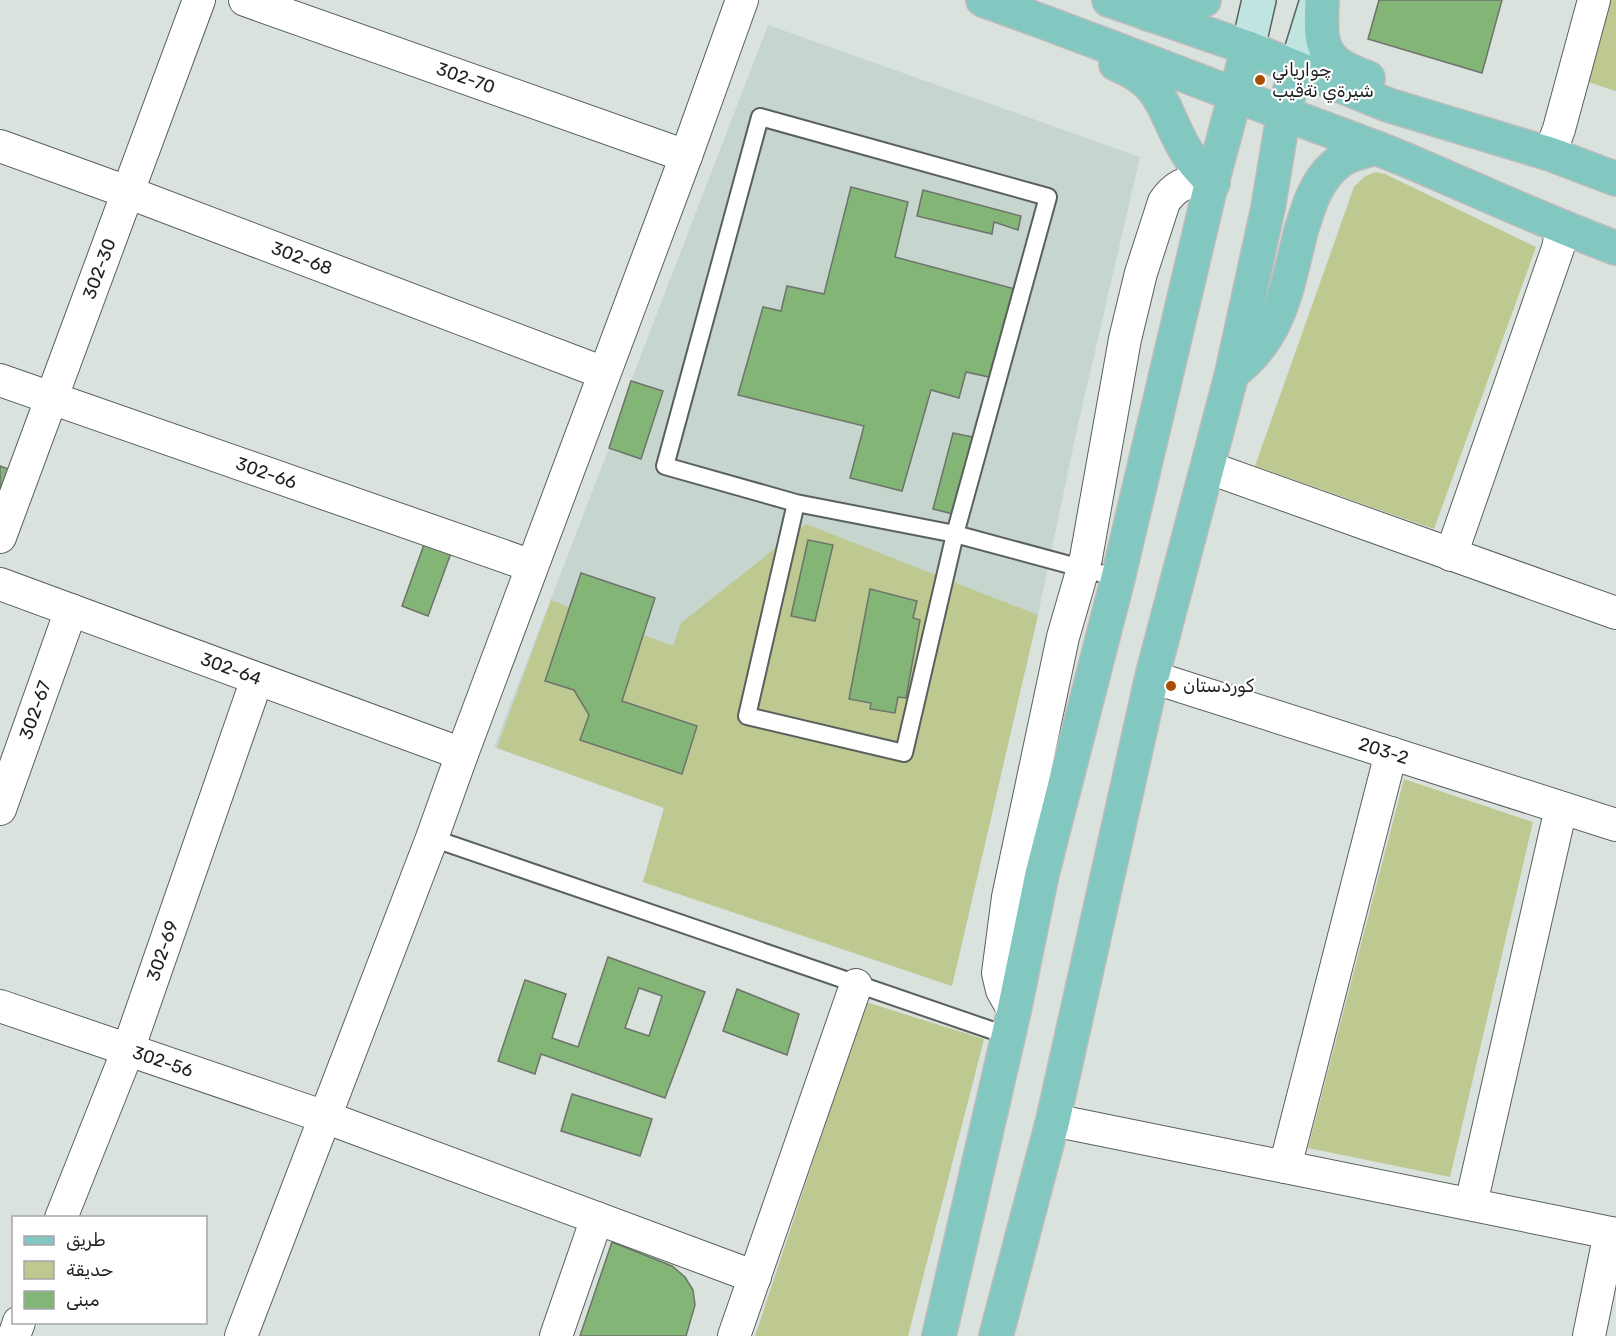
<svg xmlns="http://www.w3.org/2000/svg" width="1616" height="1336" viewBox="0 0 1616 1336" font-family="Rubik,Cairo,sans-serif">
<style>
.built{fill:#c6d6ce}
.green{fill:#bec891}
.building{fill:#83b576;stroke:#6e736c;stroke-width:1.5;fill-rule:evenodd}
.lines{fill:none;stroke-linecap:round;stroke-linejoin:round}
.service-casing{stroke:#5a615d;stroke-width:20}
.minor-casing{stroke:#5a615d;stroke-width:34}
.secondary-casing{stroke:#5a615d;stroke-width:36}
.primary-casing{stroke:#bcbcbc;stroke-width:36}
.service{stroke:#fff;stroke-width:16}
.minor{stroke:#fff;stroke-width:32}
.secondary{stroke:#c0e4e0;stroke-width:33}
.primary{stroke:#82c8c1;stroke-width:33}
.poi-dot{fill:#ac4c00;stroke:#fff;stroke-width:2}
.labels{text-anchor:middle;stroke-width:4.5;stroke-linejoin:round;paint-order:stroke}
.poi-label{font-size:18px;fill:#1e211f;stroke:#fff;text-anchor:start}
.street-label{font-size:18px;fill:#1e211f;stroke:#fff}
</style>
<rect width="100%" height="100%" fill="#d9e2dd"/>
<polygon class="built" points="768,25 1140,157 1077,429 1038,615 952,986 643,882 664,808 494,747 609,448 631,381"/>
<g class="green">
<polygon points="1610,0 1616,0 1616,91 1585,81"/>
<polygon points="1375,172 1385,174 1536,247 1434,529 1255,466 1354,187 1364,177"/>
<polygon points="806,524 1038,615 952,986 643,882 664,808 497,748 551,600 673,646 681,623"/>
<polygon points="1404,779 1533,822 1450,1177 1308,1148"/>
<polygon points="866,1002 984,1039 908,1336 755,1336"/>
</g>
<g class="building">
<polygon points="1379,0 1502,0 1482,73 1368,39"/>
<polygon points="851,187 908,202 895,257 1015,289 989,377 966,372 959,398 931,390 902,491 850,478 864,426 738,395 763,307 781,311 787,286 824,294"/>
<polygon points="923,190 1021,216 1018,230 994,222 992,234 917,216"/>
<polygon points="631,381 663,391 641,459 609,448"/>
<polygon points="953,433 973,437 953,514 933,509"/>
<polygon points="0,466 19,473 0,521"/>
<polygon points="427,536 454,545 428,616 402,606"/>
<polygon points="808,540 833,545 815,621 791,616"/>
<polygon points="581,573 655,598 622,701 697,726 682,774 580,740 589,715 574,690 545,681"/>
<polygon points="870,589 917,601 913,618 920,620 906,698 898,697 895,713 870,709 871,703 849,699"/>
<path d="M608,957L705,992L665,1098L541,1054L535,1074L498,1061L525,980L566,994L552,1038L578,1047ZM639,988L662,996L649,1036L625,1028Z"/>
<polygon points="737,989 799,1014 787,1055 723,1031"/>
<polygon points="572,1094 652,1119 640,1156 561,1131"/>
<polygon points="612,1242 672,1266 685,1277 693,1290 695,1305 686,1336 580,1336"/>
</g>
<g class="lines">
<g class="service-casing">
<g id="service">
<polyline points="796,503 747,716 904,753 955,534 1048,197 760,117 665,466 796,503 955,534 1118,578"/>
<polyline points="432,838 991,1030 1009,1032"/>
</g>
</g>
<g class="minor-casing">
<g id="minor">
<path id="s1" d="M245,0L686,156"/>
<path id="s2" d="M0,146L127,192L604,373"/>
<polyline points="1550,154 1559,129 1594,0"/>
<path id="s3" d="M0,380L532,566"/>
<polyline points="1207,467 1616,613"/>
<path id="s4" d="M0,537L199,0"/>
<polyline points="1451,555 1558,248 1562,228"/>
<path id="s5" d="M0,584L462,754"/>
<path id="s6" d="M1152,677L1616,825"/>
<path id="s7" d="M0,809L71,610"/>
<path id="s8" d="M0,1006L325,1117L755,1277"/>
<path d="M1014,1011L1002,990L998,973L1008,897L1063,637L1086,558L1125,339L1141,273L1164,202C1176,184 1191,178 1213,183"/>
<polyline points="1053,1120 1616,1234"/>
<polyline points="1285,1167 1391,753"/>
<polyline points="1471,1204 1561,808"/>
<path id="s9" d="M61,1218L128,1050L257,679"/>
<polyline points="14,1336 19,1322"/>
<polyline points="241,1336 432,838 462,754 686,156 742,0"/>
<polyline points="556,1336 597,1218"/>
<polyline points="734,1336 856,985"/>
<polyline points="1589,1336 1610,1233"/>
</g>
</g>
<g class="secondary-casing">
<g id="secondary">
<polyline points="1248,48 1259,0"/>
<polyline points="1296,68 1317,0"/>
</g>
</g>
<g class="primary-casing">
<g id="primary">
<path d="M983,0C1067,30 1150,62 1233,94C1288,116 1344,135 1399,157C1471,187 1542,221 1616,248"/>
<polyline points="1109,0 1248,48 1388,105 1550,154 1616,179"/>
<path d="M1322,0C1320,46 1320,62 1368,78"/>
<polyline points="1148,14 1176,11 1204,0"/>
<path d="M1116,64C1166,84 1162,111 1186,151C1193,163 1203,173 1213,183"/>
<path d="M1232,373C1281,337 1287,286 1301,231C1308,208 1315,183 1334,166C1345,155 1360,152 1376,148"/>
<polyline points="939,1336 1014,1011 1042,874 1118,578 1209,193 1248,48"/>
<polyline points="996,1336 1053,1120 1152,677 1232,373 1268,208 1284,112 1296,68"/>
</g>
</g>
<use href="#service" class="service"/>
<use href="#minor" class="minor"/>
<use href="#secondary" class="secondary"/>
<use href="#primary" class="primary"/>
</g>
<g class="poi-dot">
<circle cx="1260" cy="80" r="6"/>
<circle cx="1171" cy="686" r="6"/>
</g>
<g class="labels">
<g class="poi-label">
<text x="1272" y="76">چوارياني<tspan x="1272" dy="21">شيرةي نةقيب</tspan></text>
<text x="1183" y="692">كوردستان</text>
</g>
<g class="street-label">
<text dy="6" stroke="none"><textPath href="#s1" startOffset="234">302-70</textPath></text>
<text dy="6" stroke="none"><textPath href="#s2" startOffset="322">302-68</textPath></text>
<text dy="6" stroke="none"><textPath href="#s4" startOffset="286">302-30</textPath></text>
<text dy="6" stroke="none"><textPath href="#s3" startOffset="282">302-66</textPath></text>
<text dy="6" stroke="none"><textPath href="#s5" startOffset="246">302-64</textPath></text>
<text dy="6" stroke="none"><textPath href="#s7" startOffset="105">302-67</textPath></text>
<text dy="6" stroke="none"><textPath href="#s6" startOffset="243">203-2</textPath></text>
<text dy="6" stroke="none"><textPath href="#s9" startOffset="286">302-69</textPath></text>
<text dy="6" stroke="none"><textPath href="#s8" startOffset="172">302-56</textPath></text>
</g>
</g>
<rect x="12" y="1216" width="195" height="108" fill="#ffffff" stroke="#a5a6a5" stroke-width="1.5"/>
<rect x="24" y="1236" width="30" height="9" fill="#82c8c1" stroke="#a5a6a5" stroke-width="1.5"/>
<text x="66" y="1246" font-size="18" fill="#1e211f">طريق</text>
<rect x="24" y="1261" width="30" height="18" fill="#bec891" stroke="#a5a6a5" stroke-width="1.5"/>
<text x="66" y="1276" font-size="18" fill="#1e211f">حديقة</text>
<rect x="24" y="1291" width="30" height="18" fill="#83b576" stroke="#a5a6a5" stroke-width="1.5"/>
<text x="66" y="1306" font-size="18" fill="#1e211f">مبنى</text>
</svg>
